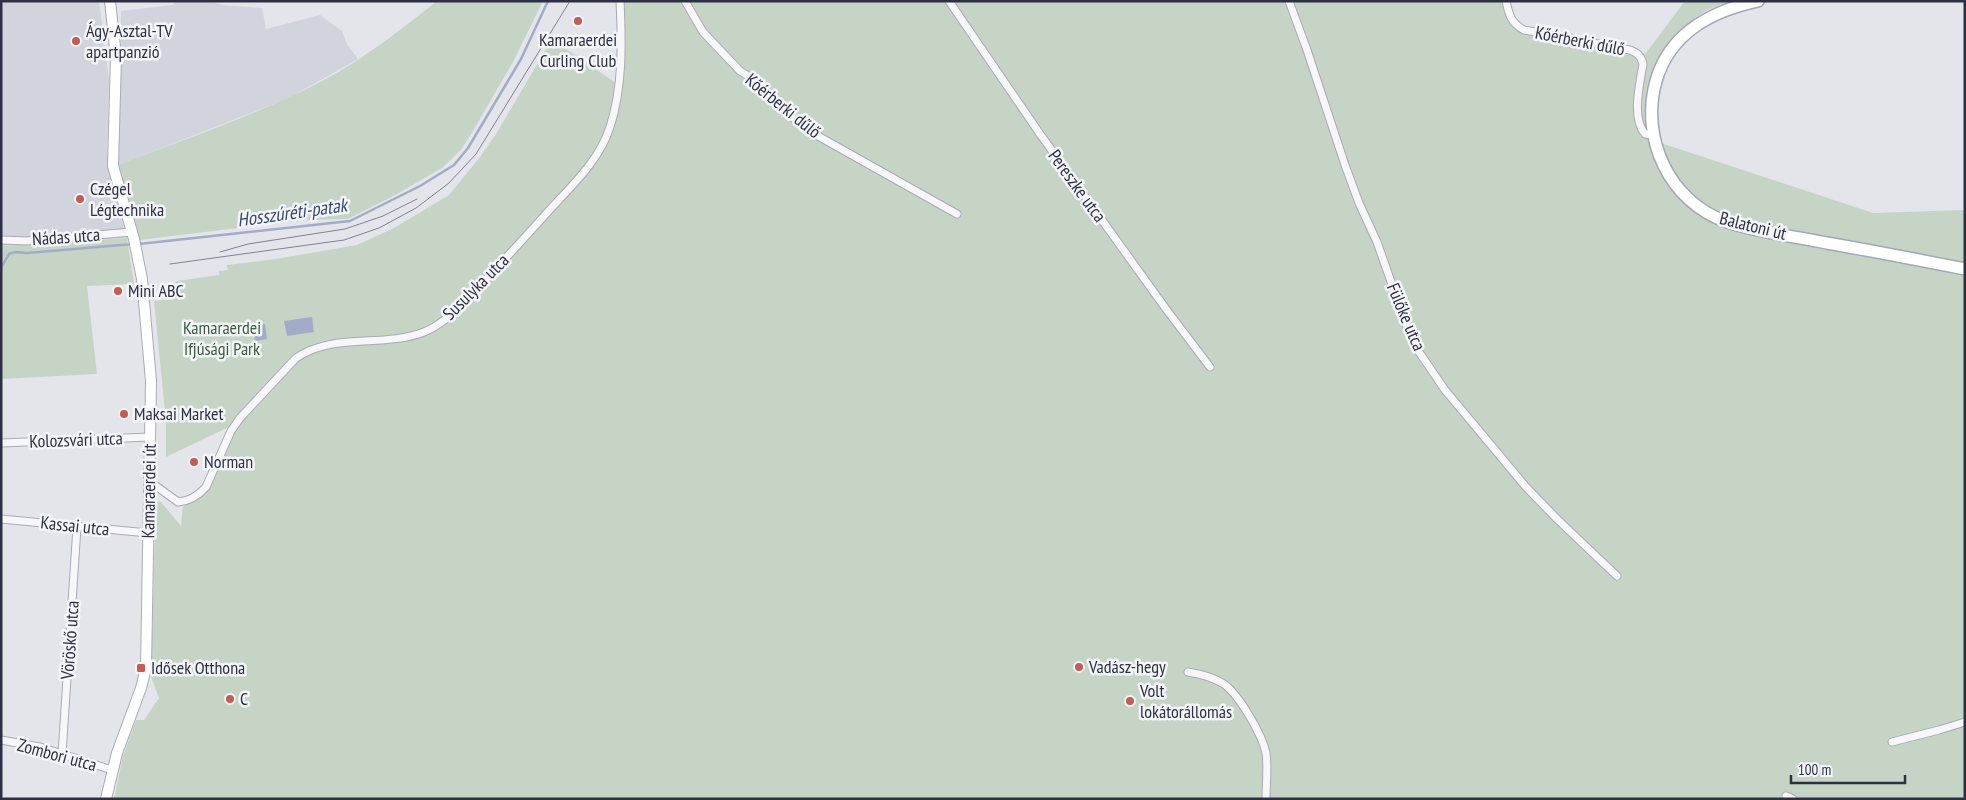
<svg xmlns="http://www.w3.org/2000/svg" width="1966" height="800" viewBox="0 0 1966 800" font-family="'PT Sans Narrow',sans-serif">
<style>
.built{fill:#d2d4dd}
.green{fill:#c6d4c6}
.water{fill:#a2acc8}
.lines{fill:none;stroke-linecap:round;stroke-linejoin:round}
.stream{stroke:#a2acc8;stroke-width:2.5}
.street-casing{stroke:#a9abb5;stroke-width:9}
.secondary-casing{stroke:#a9abb5;stroke-width:12}
.primary-casing{stroke:#a4a7b6;stroke-width:14}
.street{stroke:#f7f7fa;stroke-width:7}
.secondary{stroke:#fff;stroke-width:10}
.primary{stroke:#fff;stroke-width:11}
.tram{stroke:#7f8294;stroke-width:1}
.poi-dot{fill:#c65b53;stroke:#f4f5f8;stroke-width:2}
.labels{text-anchor:middle;stroke-width:5;stroke-linejoin:round;paint-order:stroke}
.poi-label{font-size:18px;fill:#2d3043;stroke:#f4f5f8;text-anchor:start}
.street-label{font-size:18px;fill:#2d3043;stroke:#f4f5f8}
.park-label{font-size:18px;fill:#3b5d3c;stroke:#f4f5f8}
.water-label{font-size:19px;font-style:italic;fill:#394774;stroke:#f4f5f8}
</style>
<rect width="100%" height="100%" fill="#e4e5eb"/>
<g class="built">
<polygon points="1,1 99,1 109,79 107,150 112,187 127,238 1,246"/>
<polygon points="175,1 210,1 222,5 262,8 266,29 320,15 342,31 347,44 358,59 289,98 118,165 121,11 173,5"/>
</g>
<g class="green">
<path d="M437,1H543L513,62L473,131L461,150L442,168L397,194L348,219L304,220L140,240L121,181L118,165C191,136 267,112 335,74C371,53 404,27 437,1Z"/>
<path d="M617,1H1506L1516,26L1630,50L1642,58L1685,1H1740C1731,3 1722,4 1714,7C1702,11 1694,19 1686,27C1652,61 1646,83 1647,130L1643,132L1655,141L1873,213L1965,210V799H114L123,756L136,720H144L159,698L151,677L156,501L161,502L181,526L183,506L200,495L229,427L166,457V422L154,301L163,300L177,281L219,275V271L228,270L227,265L276,259L357,245L394,228L449,195L480,157L496,134L552,39L616,83L618,61Z"/>
<polygon points="127,238 134,284 87,286 97,374 1,379 1,246"/>
</g>
<g class="water">
<polygon points="312,317 314,332 287,336 284,321"/>
<polygon points="265,324 267,339 255,341 253,326"/>
</g>
<g class="lines">
<g class="stream">
<polyline points="139,244 350,221 420,186 454,165 468,148 521,59 548,1"/>
<polyline points="1,268 9,254 15,252 27,253 133,244"/>
</g>
<g class="street-casing">
<g id="street">
<polyline points="685,1 703,32 740,71 758,82 793,118 818,136 957,214"/>
<polyline points="949,1 1040,134 1166,309 1210,367"/>
<polyline points="1289,1 1307,50 1345,165 1359,203 1377,242 1408,330 1417,349 1445,390 1526,487 1557,519 1617,576"/>
<path d="M1506,1C1509,15 1511,23 1524,30L1630,50C1637,53 1641,55 1643,64C1640,83 1631,118 1645,134L1653,135"/>
<polyline points="1,240 26,241 132,232"/>
<polyline points="1,443 150,437"/>
<path d="M149,485L156,486L178,502C190,501 198,496 206,487L231,431L240,418L296,358C334,332 383,348 424,332C441,325 454,312 467,300C493,272 519,244 545,215C569,188 599,162 610,127C623,87 622,43 620,1"/>
<polyline points="1,519 148,533"/>
<path d="M1188,672C1200,674 1213,677 1224,684C1239,695 1262,734 1266,753C1268,767 1266,784 1266,799"/>
<polyline points="1,740 40,747 112,770"/>
<polyline points="1892,742 1939,730 1965,722"/>
<polyline points="62,754 77,527"/>
<polyline points="1786,796 1793,799"/>
</g>
</g>
<g class="secondary-casing">
<polyline id="secondary" points="106,799 117,753 141,688 146,668 151,381 142,279 134,239 113,166 116,57 110,1"/>
</g>
<g class="primary-casing">
<path id="primary" d="M1758,1C1712,11 1670,32 1656,81C1640,138 1669,202 1727,222C1759,233 1794,236 1827,243C1873,251 1919,260 1965,269"/>
</g>
<use href="#street" class="street"/>
<use href="#secondary" class="secondary"/>
<use href="#primary" class="primary"/>
<g class="tram">
<polyline points="220,252 248,244 345,229 383,216 417,199"/>
<polyline points="170,264 344,240 379,228 416,208 449,183 476,154 570,1"/>
</g>
</g>
<g class="poi-dot">
<circle cx="578" cy="21" r="5"/>
<circle cx="76" cy="41" r="5"/>
<circle cx="80" cy="199" r="5"/>
<circle cx="118" cy="291" r="5"/>
<circle cx="124" cy="414" r="5"/>
<circle cx="194" cy="462" r="5"/>
<circle cx="1079" cy="667" r="5"/>
<rect x="136" y="663" width="10" height="10" rx="2.5"/>
<circle cx="230" cy="699" r="5"/>
<circle cx="1130" cy="701" r="5"/>
</g>
<g class="labels">
<g class="poi-label">
<text x="86" y="37">Ágy-Asztal-TV<tspan x="86" dy="21">apartpanzió</tspan></text>
<text x="578" y="46" text-anchor="middle">Kamaraerdei<tspan x="578" dy="21">Curling Club</tspan></text>
<text x="90" y="195">Czégel<tspan x="90" dy="21">Légtechnika</tspan></text>
<text x="128" y="297">Mini ABC</text>
<text x="134" y="420">Maksai Market</text>
<text x="204" y="468">Norman</text>
<text x="1089" y="673">Vadász-hegy</text>
<text x="151" y="674">Idősek Otthona</text>
<text x="1140" y="697">Volt<tspan x="1140" dy="21">lokátorállomás</tspan></text>
<text x="240" y="705">C</text>
</g>
<g class="street-label">
<text transform="translate(1580 41) rotate(11)" y="6">Kőérberki dűlő</text>
<text transform="translate(783 106) rotate(39)" y="6">Kőérberki dűlő</text>
<text transform="translate(1077 186) rotate(54)" y="6">Pereszke utca</text>
<text transform="translate(1753 226) rotate(14)" y="6">Balatoni út</text>
<text transform="translate(66 237) rotate(-4)" y="6">Nádas utca</text>
<text transform="translate(476 287) rotate(-45)" y="6">Susulyka utca</text>
<text transform="translate(1406 317) rotate(67)" y="6">Fülőke utca</text>
<text transform="translate(76 440) rotate(-2)" y="6">Kolozsvári utca</text>
<text transform="translate(149 491) rotate(-89)" y="6">Kamaraerdei út</text>
<text transform="translate(75 526) rotate(6)" y="6">Kassai utca</text>
<text transform="translate(70 640) rotate(-86)" y="6">Vöröskő utca</text>
<text transform="translate(57 755) rotate(15)" y="6">Zombori utca</text>
</g>
<g class="park-label">
<text x="222" y="334">Kamaraerdei<tspan x="222" dy="21">Ifjúsági Park</tspan></text>
</g>
<g class="water-label">
<text transform="translate(292 212) rotate(-8)" y="7">Hosszúréti-patak</text>
</g>
</g>
<rect width="1966" height="800" fill="none" stroke="#2d3043" stroke-width="5"/>
<path d="M1791 775v8h114v-8" fill="none" stroke="#2d3043" stroke-width="2.5"/>
<text x="1798" y="775" font-size="15" fill="#2d3043" stroke="#f4f5f8" stroke-width="4" paint-order="stroke">100 m</text>
</svg>
